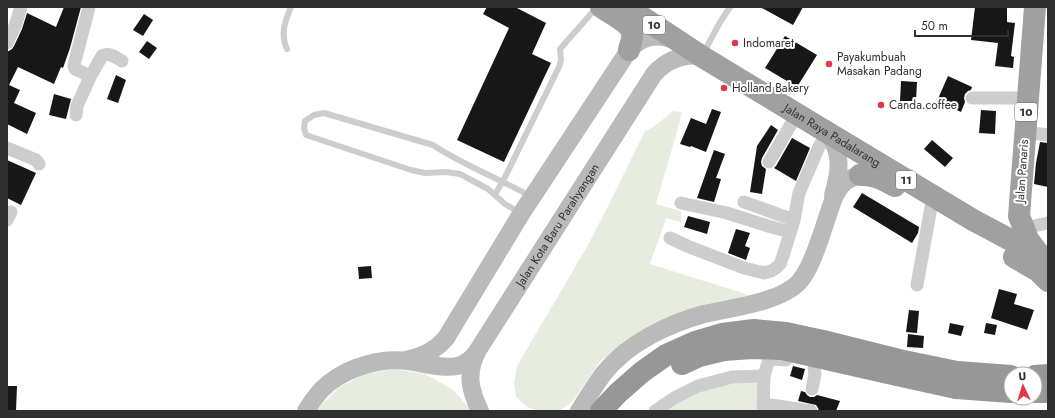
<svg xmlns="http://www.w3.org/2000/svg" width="1055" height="418" viewBox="0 0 1055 418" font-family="Jost,sans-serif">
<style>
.green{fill:#e7edde}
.building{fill:#171717}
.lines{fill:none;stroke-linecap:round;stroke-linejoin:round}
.service{stroke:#cdcdcd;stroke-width:6}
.minor{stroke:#cdcdcd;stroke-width:13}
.secondary{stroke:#bababa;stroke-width:18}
.trunk{stroke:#a0a0a0;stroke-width:22}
.motorway{stroke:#979797;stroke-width:22}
.poi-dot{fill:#e43549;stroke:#fff;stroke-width:1.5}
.labels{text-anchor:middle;stroke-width:4;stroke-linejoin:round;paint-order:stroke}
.shield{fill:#fff;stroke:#6e6e6e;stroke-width:1}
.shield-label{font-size:11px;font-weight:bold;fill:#303030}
.poi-label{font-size:12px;fill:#303030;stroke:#fff;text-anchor:start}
.street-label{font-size:12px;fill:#303030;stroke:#fff}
</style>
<rect width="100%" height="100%" fill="#fff"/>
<g class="green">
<polygon points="673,111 681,112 680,121 656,204 681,211 681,222 666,218 650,264 749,295 697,308 639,334 601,360 572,402 559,411 537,411 527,407 516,397 514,383 517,366 588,245 608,206 645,131 655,126"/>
<polygon points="395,369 425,374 452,389 472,411 316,411 338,388 365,374"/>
<polygon points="755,370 767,411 649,411 659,400 696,381"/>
</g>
<g class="building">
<polygon points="64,7 81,7 70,48 63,68 61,67 54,84 18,67 9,85 20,90 14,103 36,113 27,134 7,124 7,52 12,49 14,46 22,29 27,13 56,27"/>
<polygon points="487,7 515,7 546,23 532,54 551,63 504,162 457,140 509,28 483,14"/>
<polygon points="760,7 803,7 793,25"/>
<polygon points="975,7 1007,7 1007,22 1015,23 1011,56 1014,57 1013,68 995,66 998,43 971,40"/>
<polygon points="144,14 153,20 143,36 133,30"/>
<polygon points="785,36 817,55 797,87 765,68"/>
<polygon points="147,41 157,48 149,59 139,52"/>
<polygon points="116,75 126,80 118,103 107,99"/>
<polygon points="948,76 972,87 971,90 968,91 965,94 964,98 965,102 961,112 937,101"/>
<polygon points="901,81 917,82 916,101 900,101"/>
<polygon points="54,94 71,99 66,119 49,115"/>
<polygon points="712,109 721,112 706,152 691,146 690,147 680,144 691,118 706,124"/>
<polygon points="981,110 996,111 995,134 979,133"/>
<polygon points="771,125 778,130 762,158 761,162 762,166 766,169 762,194 750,192 757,146"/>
<polygon points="792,138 810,148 796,181 774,168 776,166"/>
<polygon points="932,140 953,158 945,167 924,149"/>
<polygon points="1040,142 1048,143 1048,187 1034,184 1036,163"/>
<polygon points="714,150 725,154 716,178 721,179 714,202 697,198"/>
<polygon points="7,160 36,173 21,205 7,198"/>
<polygon points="862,193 919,227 918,233 912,243 853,207"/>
<polygon points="688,216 710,222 707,234 684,227"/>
<polygon points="736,229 750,233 745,246 750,248 746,260 728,253"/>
<polygon points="371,266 372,278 359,279 358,267"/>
<polygon points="999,289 1017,294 1014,304 1034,310 1027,330 991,318"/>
<polygon points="909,310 919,311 917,333 906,332"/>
<polygon points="950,323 964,326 961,336 948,333"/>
<polygon points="986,323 997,325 995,335 984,333"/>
<polygon points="908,334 924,336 923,348 907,347"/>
<polygon points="793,366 805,369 802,380 790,376"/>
<polygon points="7,386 17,386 16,411 7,411"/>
<polygon points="801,391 805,392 807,395 810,397 814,397 817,395 840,401 836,411 819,411 818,408 816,405 798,401"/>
</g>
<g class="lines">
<g class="service">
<path d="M287,49C280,34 285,21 291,7"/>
<polyline points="703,54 719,24 730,7"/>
<polyline points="495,194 503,181 559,67 561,60 560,49 597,7"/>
<path d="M520,213L505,204L488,189L460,174L446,172L425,173L411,170L306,135L304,128L305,121L314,115L324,113L433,145C463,165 498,178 530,196"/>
</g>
<g class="minor">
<path d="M89,7L75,61L74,66L75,69L82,72L90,77L102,56C109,52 115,57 122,61"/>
<polyline points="7,43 15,26 21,7"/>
<polyline points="972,98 1028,98"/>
<polyline points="76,115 77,106 90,77"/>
<polyline points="1025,132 1048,135"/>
<polyline points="7,148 36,160 39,164"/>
<polyline points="769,162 797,114"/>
<polyline points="744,202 794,220"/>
<polyline points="681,203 727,213 768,226 790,232"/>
<polyline points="7,220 11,212"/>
<polyline points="1024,228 1048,223"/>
<polyline points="670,238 687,246 744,268 764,273 771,271 776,268 780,264 783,256 794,220 799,193 818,149 827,132"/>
<polyline points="917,285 931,207"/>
<polyline points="812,389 815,374 814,367"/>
<polyline points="764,404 811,411"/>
<polyline points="655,411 674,398 698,386 732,377 764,376"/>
<polyline points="763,411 764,376 769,359 786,360"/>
</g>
<g class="secondary">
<path d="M827,132C843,154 840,171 833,195"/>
<path d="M477,352C466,374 470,390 480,411"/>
<path d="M406,360C422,357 436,350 446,338L521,214L629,50C642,36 656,33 675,40"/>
<path id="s1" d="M306,411C312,401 320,390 329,383C351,366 381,358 408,361C422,363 443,369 457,366C467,364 473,358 478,350L654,74C667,60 683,54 701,56"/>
<path d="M579,411C587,398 595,385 604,373C628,343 668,324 704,314C731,308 782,302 800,281C813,265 822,232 829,212C832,203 835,192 842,185C847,179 853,177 860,175"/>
</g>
<g class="trunk">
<path d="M601,7C609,13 631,23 632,34C633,39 630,45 629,50"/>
<path id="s2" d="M627,7L701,56L815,125L973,220L1048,260"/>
<polyline points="1035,7 1019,216 1028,239 1040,255"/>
<path d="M860,175C874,174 884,180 895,186"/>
<polyline points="1014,257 1038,271 1048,281"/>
</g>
<g class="motorway">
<polyline points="682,364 699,356 724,350 752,348 782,349 897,375 956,388 1011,392"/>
<polyline points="1035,376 1048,375"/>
<polyline points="1035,392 1048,392"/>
<polyline points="601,411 618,393 642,372 666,355 695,342 722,334 754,330 786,333 823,341 899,360 957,372 1011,376"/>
</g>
</g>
<g class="poi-dot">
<circle cx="735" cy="43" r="4"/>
<circle cx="829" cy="64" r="4"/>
<circle cx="724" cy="88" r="4"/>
<circle cx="881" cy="105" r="4"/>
</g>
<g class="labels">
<g class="shield">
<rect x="643" y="16" width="22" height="18" rx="3"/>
<rect x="1015" y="103" width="22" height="18" rx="3"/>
<rect x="896" y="171" width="20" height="18" rx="3"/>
</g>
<g class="shield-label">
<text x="654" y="29">10</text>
<text x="1026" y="116">10</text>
<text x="906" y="184">11</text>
</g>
<g class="poi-label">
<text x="743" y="47">Indomaret</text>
<text x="837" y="61">Payakumbuah<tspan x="837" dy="14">Masakan Padang</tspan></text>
<text x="732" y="92">Holland Bakery</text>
<text x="889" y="109">Canda.coffee</text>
</g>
<g class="street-label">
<text dy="4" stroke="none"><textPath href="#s2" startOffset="242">Jalan Raya Padalarang</textPath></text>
<text transform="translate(1022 171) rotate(-86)" y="4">Jalan Panaris</text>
<text dy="4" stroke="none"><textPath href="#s1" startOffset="345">Jalan Kota Baru Parahyangan</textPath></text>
</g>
</g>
<rect width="1055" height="418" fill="none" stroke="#303030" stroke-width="16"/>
<g transform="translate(1023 386) rotate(356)"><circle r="19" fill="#ffffff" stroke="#acacac"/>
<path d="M0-3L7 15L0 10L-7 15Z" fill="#e43549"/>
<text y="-6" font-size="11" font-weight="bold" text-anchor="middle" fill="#303030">U</text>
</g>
<path d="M915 30v6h93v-6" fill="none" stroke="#303030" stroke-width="2"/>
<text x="921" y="30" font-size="12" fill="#303030" stroke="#ffffff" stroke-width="3" paint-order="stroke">50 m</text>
</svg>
